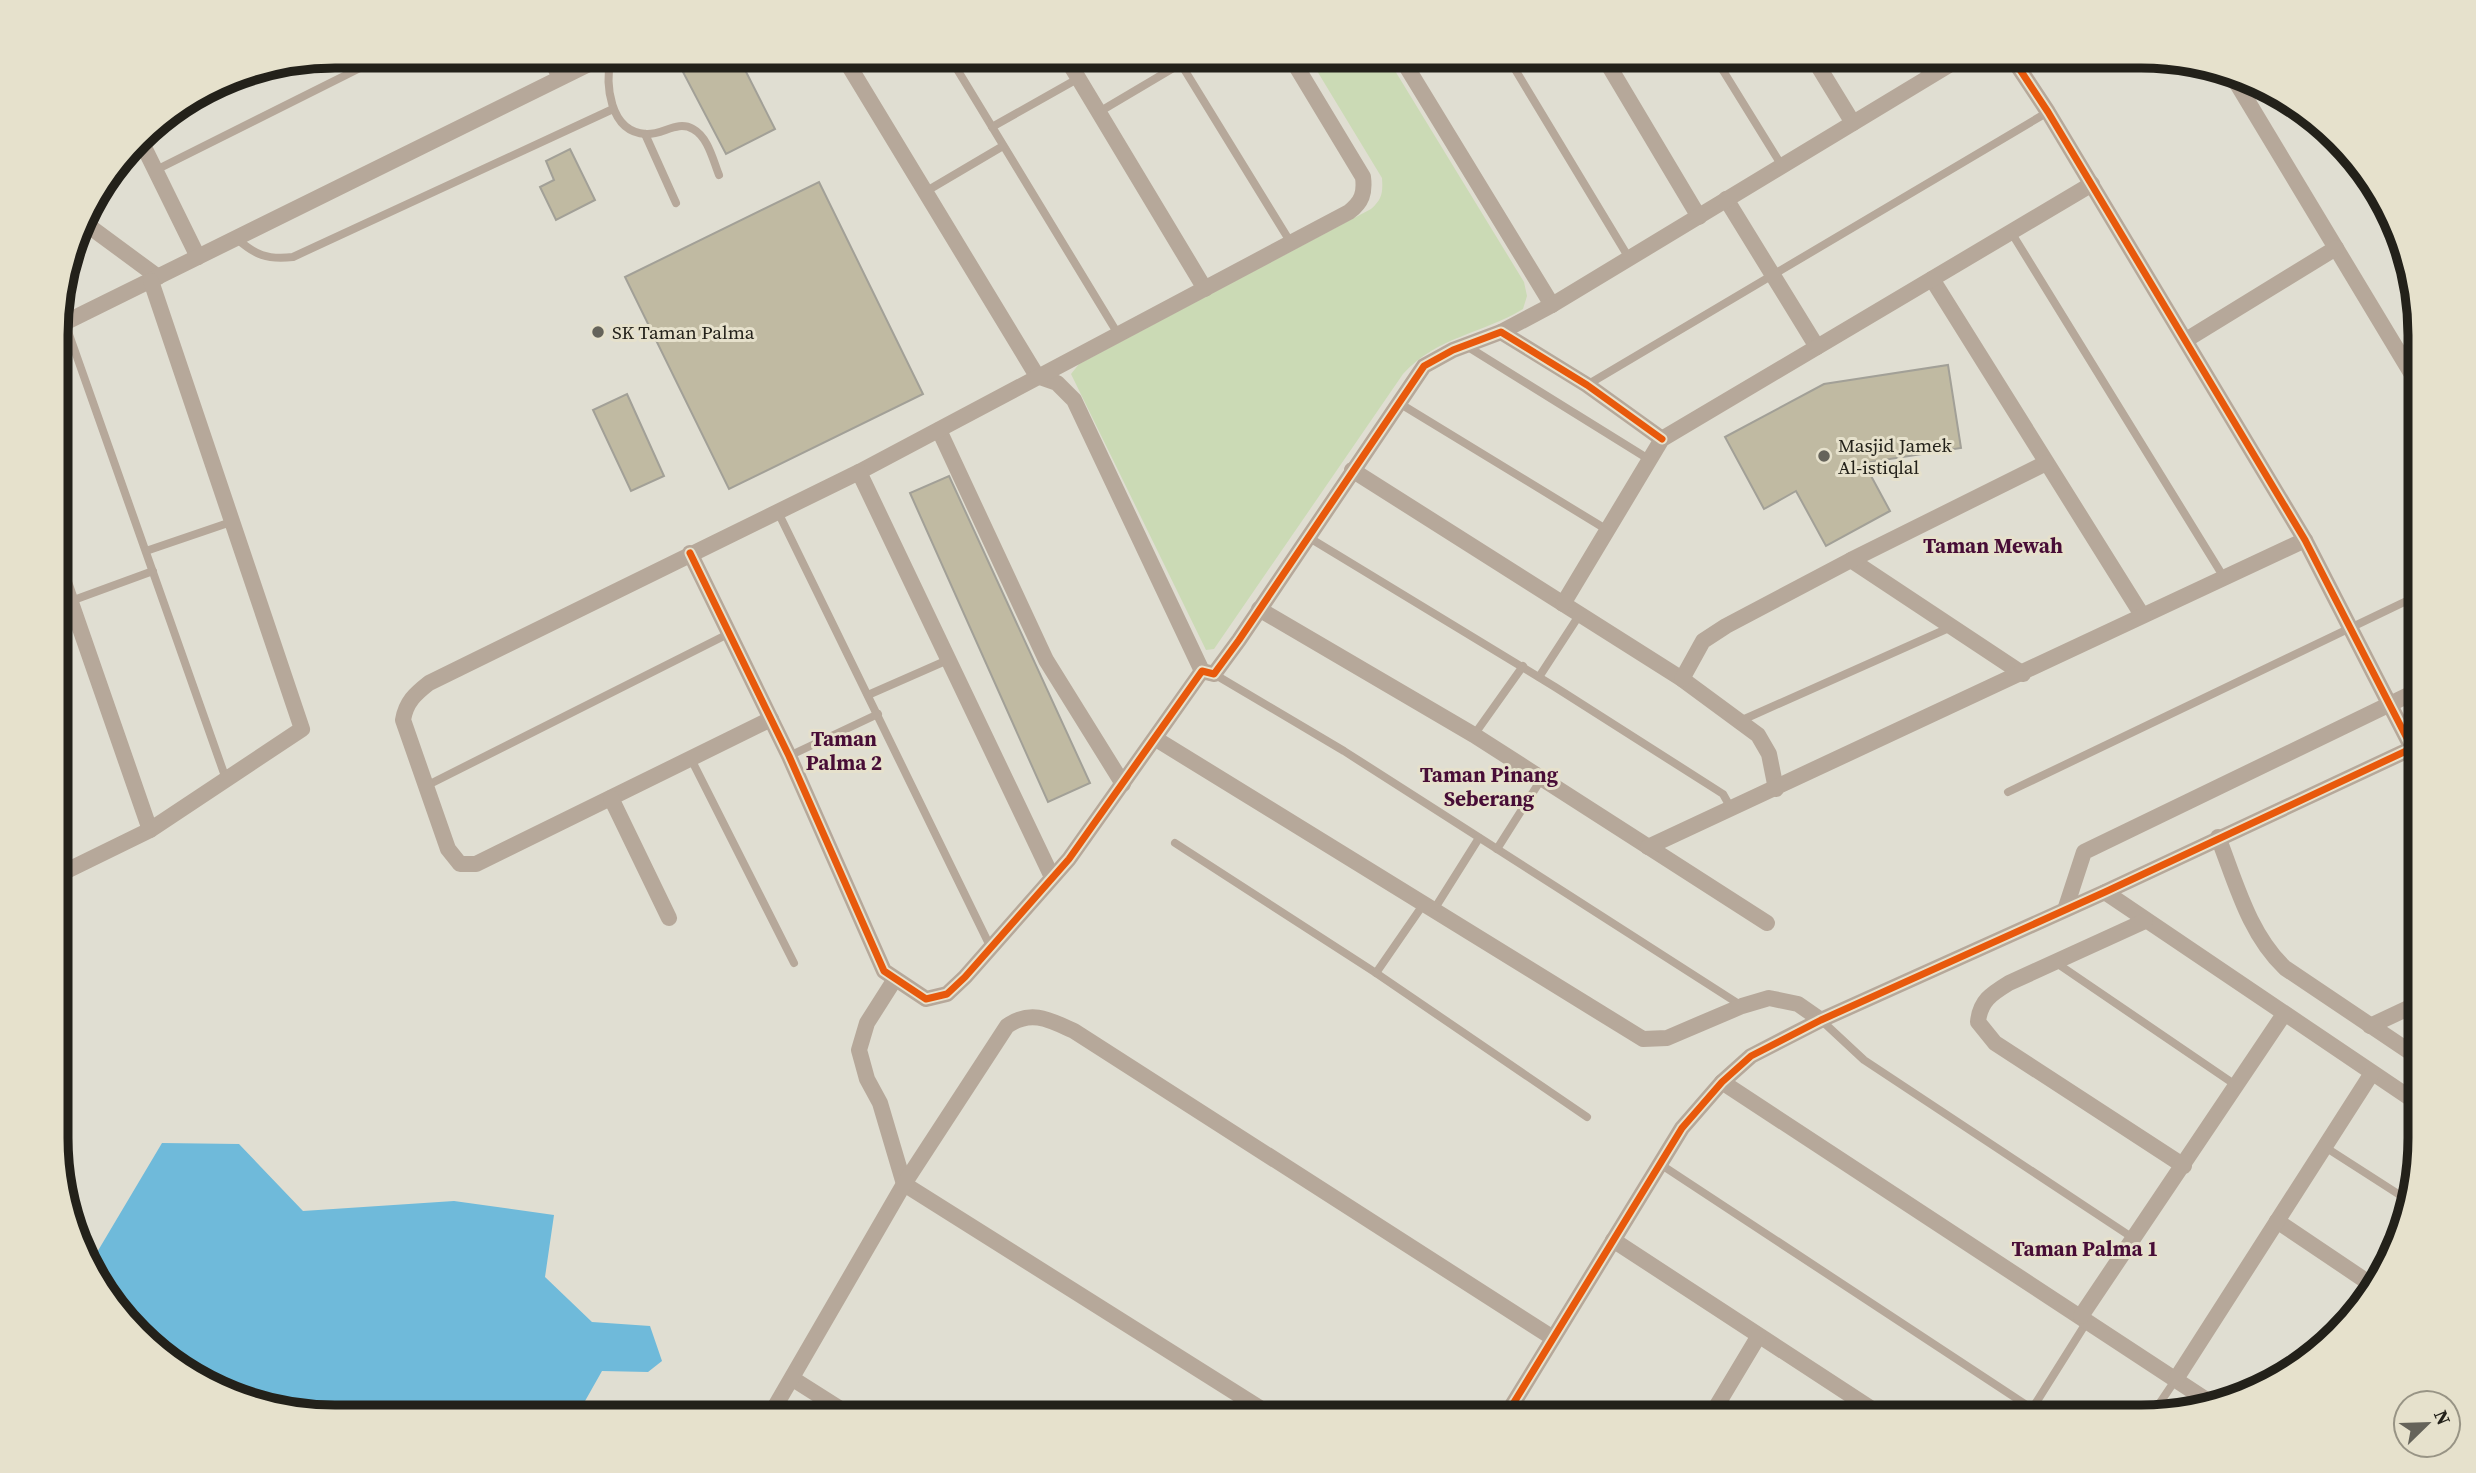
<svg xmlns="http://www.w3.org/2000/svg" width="2476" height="1473" viewBox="0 0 2476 1473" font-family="'Source Serif 4',serif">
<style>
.green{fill:#cbdab5}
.water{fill:#6fbada}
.building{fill:#c0baa2;stroke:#a2a097;stroke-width:2}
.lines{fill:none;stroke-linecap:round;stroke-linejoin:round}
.service{stroke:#b6a89a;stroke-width:8}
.minor{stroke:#b6a89a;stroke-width:16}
.cycleway-casing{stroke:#e6e1cc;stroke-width:11}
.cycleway{stroke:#e8590c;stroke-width:7}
.poi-dot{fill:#65635a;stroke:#e6e1cc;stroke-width:2.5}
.labels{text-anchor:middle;stroke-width:6;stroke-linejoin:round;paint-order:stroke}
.poi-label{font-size:19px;fill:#23211a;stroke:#e6e1cc;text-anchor:start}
.neighbourhood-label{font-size:21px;font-weight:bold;fill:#480d36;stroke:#e6e1cc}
.rim{fill:none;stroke:#23211a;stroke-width:9}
</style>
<rect width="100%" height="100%" fill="#e0ded2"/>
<path class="green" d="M1308,56H1386L1524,282L1527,296L1523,309C1482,334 1438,336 1403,374L1214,649L1206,650L1071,374L1079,364L1371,209C1382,199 1383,193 1382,178Z"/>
<polygon class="water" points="162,1143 239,1144 303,1211 454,1201 554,1215 545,1277 592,1322 650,1326 662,1361 648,1372 602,1371 576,1417 490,1417 472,1404 409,1407 393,1417 335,1417 263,1407 195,1379 103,1292 90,1258 96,1254"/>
<g class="building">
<polygon points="714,56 738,56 775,129 726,154 683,72"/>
<polygon points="570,149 595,200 556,220 540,187 554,180 546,161"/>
<polygon points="819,182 923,394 729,489 625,277"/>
<polygon points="1948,365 1961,448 1864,463 1890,511 1826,546 1796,491 1764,509 1725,437 1824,384"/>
<polygon points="627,394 664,476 631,491 593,410"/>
<polygon points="949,476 1090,783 1048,802 910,493"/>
</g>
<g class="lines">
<g class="service">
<path d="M611,56C605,84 609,132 646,134C663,135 677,120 693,129C708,137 713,160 719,175"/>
<polyline points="949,56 1118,334"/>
<polyline points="1176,56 1291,243"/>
<polyline points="1507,56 1629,258"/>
<polyline points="1714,56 1782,166"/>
<polyline points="1915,56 1928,77"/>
<polyline points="1099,112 1180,64"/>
<polyline points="992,127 1079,78"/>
<polyline points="645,134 676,203"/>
<polyline points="156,170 384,56"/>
<polyline points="925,192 1003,146"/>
<polyline points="2011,232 2223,576"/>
<path d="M236,238C255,255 267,260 293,257L613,109"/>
<polyline points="65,323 226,779"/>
<polyline points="1465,345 1650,460"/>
<polyline points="1587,385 2048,112"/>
<polyline points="1399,403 1609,531"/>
<polyline points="777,510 990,946"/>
<polyline points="1308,537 1555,687 1723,794 1732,810"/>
<polyline points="146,551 234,521"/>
<polyline points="71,601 153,571"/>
<polyline points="1214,674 1344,751 1742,1006"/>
<polyline points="1539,677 1580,614"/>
<polyline points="868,695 950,659"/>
<polyline points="1740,721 1951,627"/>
<polyline points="1474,735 1523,666"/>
<polyline points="789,756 878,714"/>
<polyline points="690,757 794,963"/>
<polyline points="426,786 730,633"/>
<polyline points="2008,792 2419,595"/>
<polyline points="1175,843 1376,973 1587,1117"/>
<polyline points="1497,849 1542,778"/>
<polyline points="1435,908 1479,838"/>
<polyline points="2055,962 2237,1086"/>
<polyline points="1376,973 1425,902"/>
<polyline points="1821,1020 1864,1060 2133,1238"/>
<polyline points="2325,1147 2406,1199"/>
<polyline points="1660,1164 2043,1416"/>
<polyline points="1717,1406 1733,1417"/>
<polyline points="2032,1409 2088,1320"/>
<polyline points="2151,1416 2176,1379"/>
</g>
<g class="minor">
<polyline points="549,56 560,77"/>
<polyline points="843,56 1037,376 1057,383 1074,400 1202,671"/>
<polyline points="1065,56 1205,289"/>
<polyline points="1400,56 1552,305"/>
<polyline points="1603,56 1699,217"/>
<polyline points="1812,56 1853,123"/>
<polyline points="2011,56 2048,112 2305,540 2412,748"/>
<polyline points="2230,72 2419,386"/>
<polyline points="140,139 198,257"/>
<polyline points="1726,199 1817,347"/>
<polyline points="82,221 158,277"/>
<polyline points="1932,279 2142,615"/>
<polyline points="58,326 605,56"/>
<polyline points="1501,332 1552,305 1964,56"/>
<polyline points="2186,340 2336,248"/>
<polyline points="939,430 1046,660 1123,784"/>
<polyline points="1352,470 1682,679 1758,735 1769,754 1776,789"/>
<path d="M859,472L1349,212C1362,202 1365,193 1363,177L1290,56"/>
<polyline points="690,553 789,756 884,971 926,999 947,994 965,977 1069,859 1202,671 1214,674 1239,640 1424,366 1453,350 1501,332 1587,385 1662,439"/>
<polyline points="1851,560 2023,674"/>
<polyline points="58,565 150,830"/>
<polyline points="1563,604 1662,439 2092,184"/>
<polyline points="1259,609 1474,735 1767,923"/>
<polyline points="1682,679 1703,641 1726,626 1851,560 2046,463"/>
<path d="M771,719L476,864H460L448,849L403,720C406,702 415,694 429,683L859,472L1052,877"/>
<polyline points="1156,739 1643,1039 1667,1038 1742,1006 1769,998 1798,1004 1821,1020"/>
<polyline points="611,798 669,918"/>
<path d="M2218,837C2236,883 2249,934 2285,968L2419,1058"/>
<polyline points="1648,847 2305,540"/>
<polyline points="58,875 150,830 302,729 151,281"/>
<polyline points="2105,892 2419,1104"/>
<polyline points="2066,907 2084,852 2419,690"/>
<path d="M2145,921L2009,983C1991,994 1980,1001 1978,1022L1995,1043L2184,1166"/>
<polyline points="895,979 867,1023 859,1050 867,1079 880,1103 904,1184 1274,1417"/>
<polyline points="2370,1026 2419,1003"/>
<polyline points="1722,1082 2208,1401"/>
<polyline points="2277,1221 2375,1287"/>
<polyline points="1613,1240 1884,1417"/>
<polyline points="2081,1316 2284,1014"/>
<polyline points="793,1379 853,1417"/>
<polyline points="2176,1379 2372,1073"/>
<path d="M769,1417L904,1184L1007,1026C1031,1009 1050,1020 1074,1031L1553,1338"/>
<polyline points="1505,1417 1682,1128 1722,1082 1751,1056 1821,1020 2105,892 2419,745"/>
<polyline points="1710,1417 1758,1337"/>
</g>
<g class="cycleway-casing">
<g id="cycleway">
<polyline points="2011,56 2048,112 2305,540 2412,748"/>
<polyline points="690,553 789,756 884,971 926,999 947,994 965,977 1069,859 1202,671 1214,674 1239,640 1424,366 1453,350 1501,332 1587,385 1662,439"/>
<polyline points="1505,1417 1682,1128 1722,1082 1751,1056 1821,1020 2105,892 2419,745"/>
</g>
</g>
<use href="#cycleway" class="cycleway"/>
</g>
<g class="poi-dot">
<circle cx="598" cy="332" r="7"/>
<circle cx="1824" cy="456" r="7"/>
</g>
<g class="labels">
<g class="poi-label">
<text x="612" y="339">SK Taman Palma</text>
<text x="1838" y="452">Masjid Jamek<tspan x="1838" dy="22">Al-istiqlal</tspan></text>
</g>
<g class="neighbourhood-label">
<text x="1993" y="553">Taman Mewah</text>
<text x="844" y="746">Taman<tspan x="844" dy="24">Palma 2</tspan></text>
<text x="1489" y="782">Taman Pinang<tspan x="1489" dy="24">Seberang</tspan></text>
<text x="2085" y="1256">Taman Palma 1</text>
</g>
</g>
<path d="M0 0H2476V1473H0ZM335 68H2141A267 267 0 0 1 2408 335V1138A267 267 0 0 1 2141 1405H335A267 267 0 0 1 68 1138V335A267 267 0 0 1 335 68Z" fill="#e6e1cc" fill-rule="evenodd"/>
<path class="rim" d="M335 68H2141A267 267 0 0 1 2408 335V1138A267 267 0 0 1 2141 1405H335A267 267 0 0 1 68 1138V335A267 267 0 0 1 335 68Z"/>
<g transform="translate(2427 1424) rotate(67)"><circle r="33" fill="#e6e1cc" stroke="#989485" stroke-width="2"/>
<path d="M0-5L12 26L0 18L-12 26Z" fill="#65635a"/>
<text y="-10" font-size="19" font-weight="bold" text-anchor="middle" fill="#23211a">N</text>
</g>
</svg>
